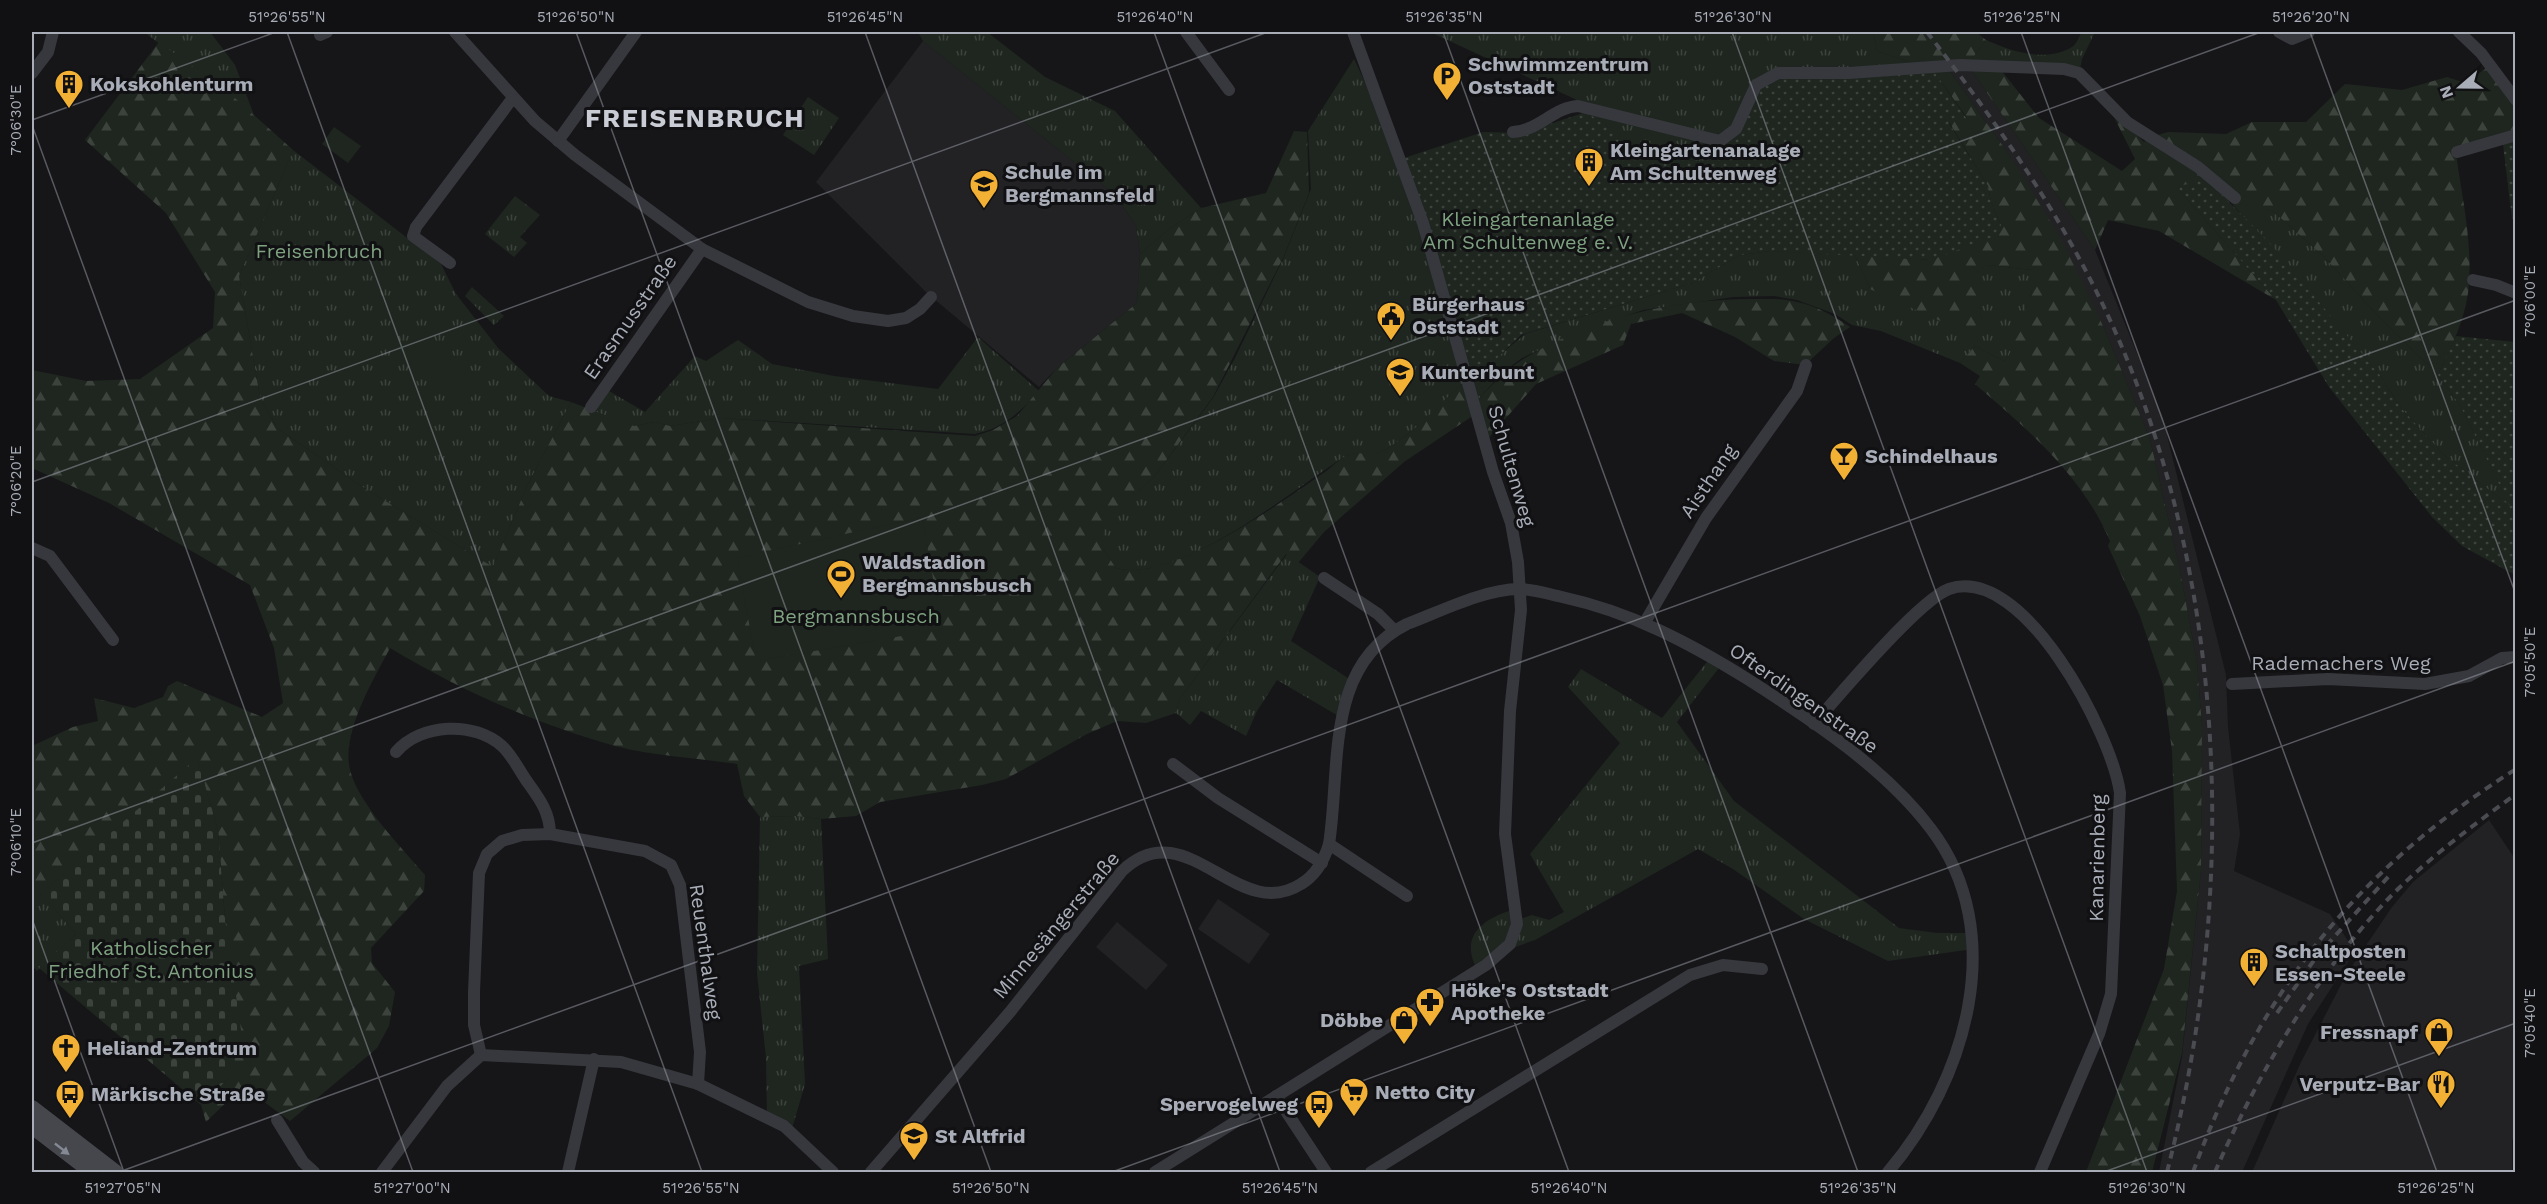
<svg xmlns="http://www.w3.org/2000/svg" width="2547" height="1204" viewBox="0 0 2547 1204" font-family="'Work Sans',sans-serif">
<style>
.built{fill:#222225}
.grass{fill:url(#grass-tufts)}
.forest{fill:url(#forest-firs)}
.cemetery{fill:url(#cemetery-stones)}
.garden{fill:url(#garden-dots)}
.pitch{fill:#1e261f}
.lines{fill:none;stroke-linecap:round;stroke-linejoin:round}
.minor{stroke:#37383d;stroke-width:12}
.secondary{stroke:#45474d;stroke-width:16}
.rail{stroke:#4a4c52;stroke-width:4;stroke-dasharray:8 6;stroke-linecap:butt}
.oneway{fill:#858993}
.ticks{fill:none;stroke:#a8adb8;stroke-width:1.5;stroke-opacity:0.45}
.labels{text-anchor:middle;stroke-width:6;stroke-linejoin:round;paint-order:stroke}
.poi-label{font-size:20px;font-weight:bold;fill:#a8adb8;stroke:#111113;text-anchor:start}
.park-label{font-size:20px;fill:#7fa381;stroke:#111113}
.street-label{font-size:20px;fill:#a8adb8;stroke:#111113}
.district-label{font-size:26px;font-weight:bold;letter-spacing:1.5px;fill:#c9ccd4;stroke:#111113}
.neatline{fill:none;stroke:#a8adb8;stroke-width:2}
.ticks-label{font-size:15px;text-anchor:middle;fill:#a8adb8}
</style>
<defs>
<pattern id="grass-tufts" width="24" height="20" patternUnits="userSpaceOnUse" patternTransform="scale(1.5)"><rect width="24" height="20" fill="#1e261f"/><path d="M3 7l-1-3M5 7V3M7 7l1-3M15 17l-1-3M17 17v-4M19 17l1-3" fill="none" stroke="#3c433d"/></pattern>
<pattern id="forest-firs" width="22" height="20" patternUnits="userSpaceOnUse" patternTransform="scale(1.5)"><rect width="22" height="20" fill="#1e261f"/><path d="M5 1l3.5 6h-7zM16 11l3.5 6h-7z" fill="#3c433d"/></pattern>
<pattern id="cemetery-stones" width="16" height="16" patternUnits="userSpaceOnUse" patternTransform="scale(1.5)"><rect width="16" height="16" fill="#1e261f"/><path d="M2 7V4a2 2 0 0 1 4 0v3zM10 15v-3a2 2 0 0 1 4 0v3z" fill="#3c433d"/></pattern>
<pattern id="garden-dots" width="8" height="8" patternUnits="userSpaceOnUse" patternTransform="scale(1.5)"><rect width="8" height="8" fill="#1e261f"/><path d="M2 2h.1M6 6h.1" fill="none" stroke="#3c433d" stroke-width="1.8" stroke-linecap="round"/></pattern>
</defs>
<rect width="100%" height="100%" fill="#161618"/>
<g class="built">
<polygon points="923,41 1113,193 1136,225 1140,254 1137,303 1057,368 1039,387 927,293 816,182"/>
<polygon points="1970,68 2095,250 2162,415 2226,675 2228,727 2240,834 2234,871 2330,914 2355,951 2308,1024 2242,1172 2159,1172 2182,1057 2201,870 2202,726 2197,663 2179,565 2150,439 2104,328 2010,156 1949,70"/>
<polygon points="2489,820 2515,859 2516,1130 2512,1141 2512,1172 2252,1172 2301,1062 2346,975 2392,907 2413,882"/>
<polygon points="1218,899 1270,934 1249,964 1198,929"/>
<polygon points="1117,922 1168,965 1146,990 1096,947"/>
</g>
<g class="grass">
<polygon points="144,32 210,32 235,65 254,115"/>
<polygon points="918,32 987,32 1045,77 1115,111 1201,208 1169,229 1140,254 1136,225 1113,193 923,41"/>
<polygon points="1430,32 1873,32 1877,51 1918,65 1750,103 1742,130 1711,154 1704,163 1644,151 1585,112 1575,99"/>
<path d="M2082,32H2095L2082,59L2079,74L1969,63L1986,40C2010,51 2046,63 2072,47C2077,44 2079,36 2082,32Z"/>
<path d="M1354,59L1399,153L1466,380C1440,404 1414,434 1383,451C1372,458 1354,450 1344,457C1292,490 1179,585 1116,568L1103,549V529L1108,519L1154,477L1213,398L1234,360L1284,257L1311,189L1308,131Z"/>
<polygon points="808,97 839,118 814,155 783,135"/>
<polygon points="293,150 441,264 456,294 498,348 549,396 571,402 527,486 493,567 361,486 277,428 260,397 239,276"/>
<polygon points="515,196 540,215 520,237 527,243 514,257 485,234"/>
<polygon points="2228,199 2274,212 2324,257 2380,318 2438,375 2460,405 2511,507 2444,455 2401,408 2379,374 2298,278"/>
<polygon points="1771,251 1855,255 1870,289 1982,320 1972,274 1988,265 2032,270 2032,291 2011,353 2004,361 1975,346 1960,363 1881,331 1852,325 1835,314 1797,300 1774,296 1733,297 1643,310 1576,333 1522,358 1503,372 1474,404 1469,385 1488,365 1525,334 1692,283 1740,255"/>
<polygon points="472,287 504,316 494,325 465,296"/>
<path d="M978,337L1039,391C1019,413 1004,428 975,434L721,418L670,426L655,422L634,426L591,412L609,391L645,412L695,356L706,361L738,340L772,364L834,376L938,389Z"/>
<polygon points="1287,554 1320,577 1291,641 1351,680 1342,718 1277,680 1257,711 1246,736 1201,711 1190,725 1176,713 1179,700"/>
<path d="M1711,657L1722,664L1677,722L1734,801L1899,928L1937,933H1971L1973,949L1888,961L1804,919L1733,869L1698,849L1535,940L1515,947L1508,945L1478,971C1458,936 1483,918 1516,909L1517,920L1532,915L1549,920L1564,912L1530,854L1620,743L1568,687L1581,669L1662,718Z"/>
<polygon points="795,816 821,819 828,959 799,966 805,1084 791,1132 767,1117 766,1058 757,973 760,817"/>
<polygon points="32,882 76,934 37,971 32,965"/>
</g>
<g class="forest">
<polygon points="1873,32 1976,32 1986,40 1969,63 1918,65 1877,51"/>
<path d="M159,42L236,99L293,150L239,276L260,397L277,428L361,486L493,567L527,486L571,402L634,426L655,422L670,426L721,418L975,436L993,430L1017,416L1057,368L1137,303L1140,254L1169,229L1201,208L1266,193L1294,131L1307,132L1309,193L1284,256L1213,397L1154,477L1109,519L1103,529V549L1116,568C1171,583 1277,505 1322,474C1330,469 1336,462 1344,457C1354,449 1372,457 1383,451C1414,434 1440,403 1466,380L1474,404C1490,387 1505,370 1525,358C1592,318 1674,299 1752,299C1767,299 1783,298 1797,302C1817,306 1834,316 1850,327L1834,338L1805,365L1774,361L1735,337L1682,313L1631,324L1623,345L1536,384L1485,442L1477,413L1404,462L1324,532L1298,563L1286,554L1179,700L1176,713L1146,723L1117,721L1087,734L1006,779L982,785L880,802L856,816L821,819L795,816L760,817L744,796L737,764C697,758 654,756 615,746C536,724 460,690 390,648C373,680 344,729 349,765C354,800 403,849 425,875L424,891L371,948L372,963L395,992L389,1026L377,1048L290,1121L243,1086L206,1122L201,1105L229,1078L225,919L218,830L197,759L32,901V746L73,727L98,721L94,698L134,708L163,697L168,686L177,681L262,717L283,703L274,648L250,585L109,503L32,468V370L86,381L140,379L213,328L215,292L166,213L85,140Z"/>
<path d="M2488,67L2515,105V134L2456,154C2462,196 2472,241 2469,283C2467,316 2452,346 2438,375L2380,318L2324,257L2274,212L2177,188L2276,300L2159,231L2108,220L2095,250L1970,68L2001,70L2039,118L2122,171L2135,159L2109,107L2144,142L2147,138L2168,132L2226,134L2252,122H2306L2345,84L2402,90L2447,77L2465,83Z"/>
<path d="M1933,70H1949L2010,156L2061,239L2104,328L2150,439L2179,565L2197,663L2202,726L2201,870L2182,1053L2152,1172H2086L2164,969L2177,891L2172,751L2163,685L2140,616L2108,546L2110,541C2082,475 2028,430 1975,384L1980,376L1960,363L1975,346L2004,361L2010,353L2032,291V270L1988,265L1973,274L1982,320L1967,333L1870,289L1855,255L1931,260L2001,225L1991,202L1988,186L1949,122L1967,118Z"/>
</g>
<polygon class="cemetery" points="197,758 218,830 225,919 242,1037 229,1078 201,1105 39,968 76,934 41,893"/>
<g class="garden">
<path d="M1933,70L1967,119L1949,123L1988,186L1991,202L2001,225L1998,235L1931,260L1771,251L1740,255L1692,283L1521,335L1469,385L1401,159L1483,132L1523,133L1586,112L1644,151L1704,163L1720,144L1742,130C1750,103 1753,87 1783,79Z"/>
<polygon points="2515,141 2515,218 2512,219 2503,144"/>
<polygon points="2206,179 2269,242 2379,374 2401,408 2444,455 2510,506 2460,405 2438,375 2456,336 2515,342 2515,575 2462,546 2432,517 2329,387 2276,300 2176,187"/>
</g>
<g class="pitch">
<polygon points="334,127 361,146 348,163 322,144"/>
<polygon points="426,331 479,390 459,408 405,350"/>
<polygon points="922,517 942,629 756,661 737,558"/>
</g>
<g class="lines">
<g class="minor">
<polyline points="455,32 535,121 575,155 702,249 808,302 853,316 888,321 906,318 920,309 931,297"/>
<polyline points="1186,32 1229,90"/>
<polyline points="2279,32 2292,39 2309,32"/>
<polyline points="2459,32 2481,53 2516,100"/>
<polyline points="320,35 327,32"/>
<polyline points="32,73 48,52 53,32"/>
<path d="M1513,132C1538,131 1554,107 1578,106L1720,141L1736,129L1756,85L1778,73H1849L1960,65L2064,69L2079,73L2127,122L2198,167L2235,198"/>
<polyline points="558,141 636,32"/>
<polyline points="2457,152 2516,135"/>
<polyline points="450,263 413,236 416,227 512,99"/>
<polyline points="2473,280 2496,285 2516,293"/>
<polyline points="591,407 702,249"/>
<polyline points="32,548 50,556 113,640"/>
<polyline points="1324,578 1378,614 1394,630"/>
<polyline points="1645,622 1706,518 1797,391 1806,365"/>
<polyline points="2232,684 2328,679 2425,684 2469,676 2502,658 2516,657"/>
<path d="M1814,724C1839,695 1919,600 1949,589C2024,563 2112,735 2120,793L2111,994L2099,1034L2040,1172"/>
<path d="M396,752C421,723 474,721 502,746C512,755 519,770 526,780C539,798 550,812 550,834"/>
<polyline points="1173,764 1218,798 1322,863"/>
<polyline points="1329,844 1407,896"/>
<polyline points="481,1055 474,1025 474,992 479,873 487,854 502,841 522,835 550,834 645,851 671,865 680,885 700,1052 698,1084"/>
<polyline points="1276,1096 1326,1172"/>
<polyline points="277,1120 303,1162 314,1172"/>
<polyline points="382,1172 447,1086 481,1055 621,1062 698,1084 784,1126 833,1172"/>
<polyline points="568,1172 594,1059"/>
<path d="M871,1172L1010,1012L1122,871C1186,809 1237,925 1301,884C1316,875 1324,861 1329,844C1341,767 1324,665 1407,624C1439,612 1485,589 1519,589C1533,589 1548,594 1562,597C1631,612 1690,643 1749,680C1812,720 1886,769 1931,829C2010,933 1966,1081 1888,1172"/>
<polyline points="1155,1172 1486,965 1510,944 1517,924 1505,834 1510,711 1521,610 1518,562 1511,523 1493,472 1423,223 1353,32"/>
<polyline points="1371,1172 1690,975 1723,965 1762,969"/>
</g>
<g class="secondary">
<polyline points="32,1108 115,1172"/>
<polyline points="32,1126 92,1172"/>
</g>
<g class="rail">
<path d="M1927,32C1986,109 2043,188 2088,275C2229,545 2242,882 2167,1172"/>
<polyline points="2277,1013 2317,956 2389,876"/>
<path d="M2193,1172C2259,993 2353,872 2516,769"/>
<path d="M2215,1172C2258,1073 2321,965 2398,889C2434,854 2475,824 2516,794"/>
</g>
</g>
<defs><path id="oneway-solid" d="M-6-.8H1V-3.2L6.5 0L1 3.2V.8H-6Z" transform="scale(1.5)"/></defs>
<use class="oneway" href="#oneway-solid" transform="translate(62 1149) rotate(38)"/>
<path class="ticks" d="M287,32L702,1172M576,32L991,1172M865,32L1280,1172M1154,32L1569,1172M1443,32L1858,1172M1732,32L2147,1172M2021,32L2437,1172M2310,32L2516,595M32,120L276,32M32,125L413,1172M32,482L1268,32M32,843L2261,32M32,919L124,1172M119,1172L2516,300M1112,1172L2516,661M2104,1172L2516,1023"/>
<defs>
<g id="parking-pin" transform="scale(1.5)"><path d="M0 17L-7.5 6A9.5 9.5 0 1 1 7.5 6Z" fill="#f2b134" stroke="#111113"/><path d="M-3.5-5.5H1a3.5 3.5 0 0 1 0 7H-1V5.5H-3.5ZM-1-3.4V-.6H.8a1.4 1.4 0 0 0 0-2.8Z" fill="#111"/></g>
<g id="building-pin" transform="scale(1.5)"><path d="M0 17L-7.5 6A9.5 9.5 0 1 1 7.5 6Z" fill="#f2b134" stroke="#111113"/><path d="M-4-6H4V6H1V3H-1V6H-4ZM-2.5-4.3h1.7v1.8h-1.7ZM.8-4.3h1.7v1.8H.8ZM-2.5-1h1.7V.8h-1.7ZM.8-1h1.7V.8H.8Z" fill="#111"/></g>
<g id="school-pin" transform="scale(1.5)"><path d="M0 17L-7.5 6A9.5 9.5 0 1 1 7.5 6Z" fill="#f2b134" stroke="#111113"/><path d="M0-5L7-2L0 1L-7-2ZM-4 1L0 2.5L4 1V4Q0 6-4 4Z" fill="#111"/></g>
<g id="civic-pin" transform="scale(1.5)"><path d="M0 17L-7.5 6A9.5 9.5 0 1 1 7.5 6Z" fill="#f2b134" stroke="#111113"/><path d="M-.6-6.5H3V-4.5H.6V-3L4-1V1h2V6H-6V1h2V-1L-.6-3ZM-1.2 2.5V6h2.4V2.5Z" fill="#111"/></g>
<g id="bar-pin" transform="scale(1.5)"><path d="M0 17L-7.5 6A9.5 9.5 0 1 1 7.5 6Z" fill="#f2b134" stroke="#111113"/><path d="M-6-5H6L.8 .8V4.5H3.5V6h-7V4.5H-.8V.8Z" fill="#111"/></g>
<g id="stadium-pin" transform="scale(1.5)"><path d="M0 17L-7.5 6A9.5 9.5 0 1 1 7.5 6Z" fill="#f2b134" stroke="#111113"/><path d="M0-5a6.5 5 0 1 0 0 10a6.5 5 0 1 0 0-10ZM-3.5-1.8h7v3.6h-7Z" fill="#111"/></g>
<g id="pharmacy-pin" transform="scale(1.5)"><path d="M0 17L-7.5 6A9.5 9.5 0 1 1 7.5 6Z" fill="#f2b134" stroke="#111113"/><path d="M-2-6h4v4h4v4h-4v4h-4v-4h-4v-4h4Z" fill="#111"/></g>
<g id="shop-pin" transform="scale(1.5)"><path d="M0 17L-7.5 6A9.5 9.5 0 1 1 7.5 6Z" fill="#f2b134" stroke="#111113"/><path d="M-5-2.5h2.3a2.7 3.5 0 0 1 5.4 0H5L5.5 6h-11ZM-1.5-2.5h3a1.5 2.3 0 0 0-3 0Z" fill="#111"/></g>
<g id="church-pin" transform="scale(1.5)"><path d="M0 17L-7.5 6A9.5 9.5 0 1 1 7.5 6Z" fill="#f2b134" stroke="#111113"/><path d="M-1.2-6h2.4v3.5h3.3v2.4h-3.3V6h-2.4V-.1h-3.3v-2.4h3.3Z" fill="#111"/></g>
<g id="restaurant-pin" transform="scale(1.5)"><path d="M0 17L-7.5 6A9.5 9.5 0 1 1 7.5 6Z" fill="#f2b134" stroke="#111113"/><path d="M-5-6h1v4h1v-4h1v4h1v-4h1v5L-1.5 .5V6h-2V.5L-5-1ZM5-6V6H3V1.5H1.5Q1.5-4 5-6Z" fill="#111"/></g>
<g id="supermarket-pin" transform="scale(1.5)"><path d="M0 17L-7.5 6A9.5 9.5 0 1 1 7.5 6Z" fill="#f2b134" stroke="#111113"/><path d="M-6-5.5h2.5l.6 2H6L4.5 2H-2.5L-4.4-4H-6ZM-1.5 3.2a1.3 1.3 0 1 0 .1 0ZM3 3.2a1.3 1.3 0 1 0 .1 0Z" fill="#111"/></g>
<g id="bus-pin" transform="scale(1.5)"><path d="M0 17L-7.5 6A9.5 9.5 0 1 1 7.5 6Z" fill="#f2b134" stroke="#111113"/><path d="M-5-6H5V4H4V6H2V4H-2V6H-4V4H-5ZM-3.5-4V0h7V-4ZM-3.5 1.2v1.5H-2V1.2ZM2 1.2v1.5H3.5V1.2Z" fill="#111"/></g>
</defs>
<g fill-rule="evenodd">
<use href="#parking-pin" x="1447" y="76"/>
<use href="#building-pin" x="69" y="84"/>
<use href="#building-pin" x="1589" y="162"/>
<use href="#school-pin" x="984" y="184"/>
<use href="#civic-pin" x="1391" y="316"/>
<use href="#school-pin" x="1400" y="372"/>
<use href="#bar-pin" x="1844" y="456"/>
<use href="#stadium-pin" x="841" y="574"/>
<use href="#building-pin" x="2254" y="962"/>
<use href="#pharmacy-pin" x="1430" y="1002"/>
<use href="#shop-pin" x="1404" y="1020"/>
<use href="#shop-pin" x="2439" y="1032"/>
<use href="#church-pin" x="66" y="1048"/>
<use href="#restaurant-pin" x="2441" y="1084"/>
<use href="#supermarket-pin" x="1354" y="1092"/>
<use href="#bus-pin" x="70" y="1094"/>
<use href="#bus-pin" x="1319" y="1104"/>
<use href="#school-pin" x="914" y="1136"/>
</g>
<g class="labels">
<g class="poi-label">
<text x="1468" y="71">Schwimmzentrum<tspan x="1468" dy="23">Oststadt</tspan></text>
<text x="90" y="91">Kokskohlenturm</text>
<text x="1610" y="157">Kleingartenanalage<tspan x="1610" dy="23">Am Schultenweg</tspan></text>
<text x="1005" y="179">Schule im<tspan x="1005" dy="23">Bergmannsfeld</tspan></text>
<text x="1412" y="311">Bürgerhaus<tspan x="1412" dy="23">Oststadt</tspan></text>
<text x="1421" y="379">Kunterbunt</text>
<text x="1865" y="463">Schindelhaus</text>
<text x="862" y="569">Waldstadion<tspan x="862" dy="23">Bergmannsbusch</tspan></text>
<text x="2275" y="958">Schaltposten<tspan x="2275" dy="23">Essen-Steele</tspan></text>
<text x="1451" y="997">Höke's Oststadt<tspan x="1451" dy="23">Apotheke</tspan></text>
<text x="1383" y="1027" text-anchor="end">Döbbe</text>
<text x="2418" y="1039" text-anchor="end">Fressnapf</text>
<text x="87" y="1055">Heliand-Zentrum</text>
<text x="2420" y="1091" text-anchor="end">Verputz-Bar</text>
<text x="1375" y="1099">Netto City</text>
<text x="91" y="1101">Märkische Straße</text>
<text x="1298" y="1111" text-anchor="end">Spervogelweg</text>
<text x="935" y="1143">St Altfrid</text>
</g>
<g class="park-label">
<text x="1528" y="226">Kleingartenanlage<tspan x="1528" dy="23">Am Schultenweg e. V.</tspan></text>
<text x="319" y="258">Freisenbruch</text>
<text x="856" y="623">Bergmannsbusch</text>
<text x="151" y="955">Katholischer<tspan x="151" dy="23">Friedhof St. Antonius</tspan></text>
</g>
<g class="street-label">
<text transform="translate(630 317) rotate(-55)" y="7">Erasmusstraße</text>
<text transform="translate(1512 466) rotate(74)" y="7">Schultenweg</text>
<text transform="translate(1708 481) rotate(-56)" y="7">Aisthang</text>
<text x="2341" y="670">Rademachers Weg</text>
<text transform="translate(1804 698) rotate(35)" y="7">Ofterdingenstraße</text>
<text transform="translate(2097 858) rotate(-89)" y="7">Kanarienberg</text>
<text transform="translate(1056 925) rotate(-50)" y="7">Minnesängerstraße</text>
<text transform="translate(706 952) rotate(82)" y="7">Reuenthalweg</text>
</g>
<g class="district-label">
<text x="695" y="127">FREISENBRUCH</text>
</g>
</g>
<rect width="2547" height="1204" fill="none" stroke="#111113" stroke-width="66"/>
<g transform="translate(2460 87) rotate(250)" stroke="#111113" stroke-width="4.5" paint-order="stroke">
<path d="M0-4.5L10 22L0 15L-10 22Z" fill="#a8adb8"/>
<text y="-9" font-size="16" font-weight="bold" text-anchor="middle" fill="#a8adb8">N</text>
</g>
<rect x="33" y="33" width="2481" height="1138" class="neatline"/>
<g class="ticks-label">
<text x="287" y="22">51°26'55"N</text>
<text x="576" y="22">51°26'50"N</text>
<text x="865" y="22">51°26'45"N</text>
<text x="1155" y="22">51°26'40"N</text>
<text x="1444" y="22">51°26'35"N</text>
<text x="1733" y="22">51°26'30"N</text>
<text x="2022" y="22">51°26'25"N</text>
<text x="2311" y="22">51°26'20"N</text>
<text transform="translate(16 120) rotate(-90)" y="5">7°06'30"E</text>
<text transform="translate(2530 301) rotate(-90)" y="5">7°06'00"E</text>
<text transform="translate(16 481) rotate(-90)" y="5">7°06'20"E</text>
<text transform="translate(2530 662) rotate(-90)" y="5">7°05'50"E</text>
<text transform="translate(16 842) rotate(-90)" y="5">7°06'10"E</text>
<text transform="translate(2530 1023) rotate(-90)" y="5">7°05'40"E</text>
<text x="123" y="1193">51°27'05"N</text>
<text x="412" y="1193">51°27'00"N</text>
<text x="701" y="1193">51°26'55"N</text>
<text x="991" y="1193">51°26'50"N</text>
<text x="1280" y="1193">51°26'45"N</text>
<text x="1569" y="1193">51°26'40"N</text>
<text x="1858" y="1193">51°26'35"N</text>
<text x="2147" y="1193">51°26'30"N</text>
<text x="2436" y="1193">51°26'25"N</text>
</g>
</svg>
